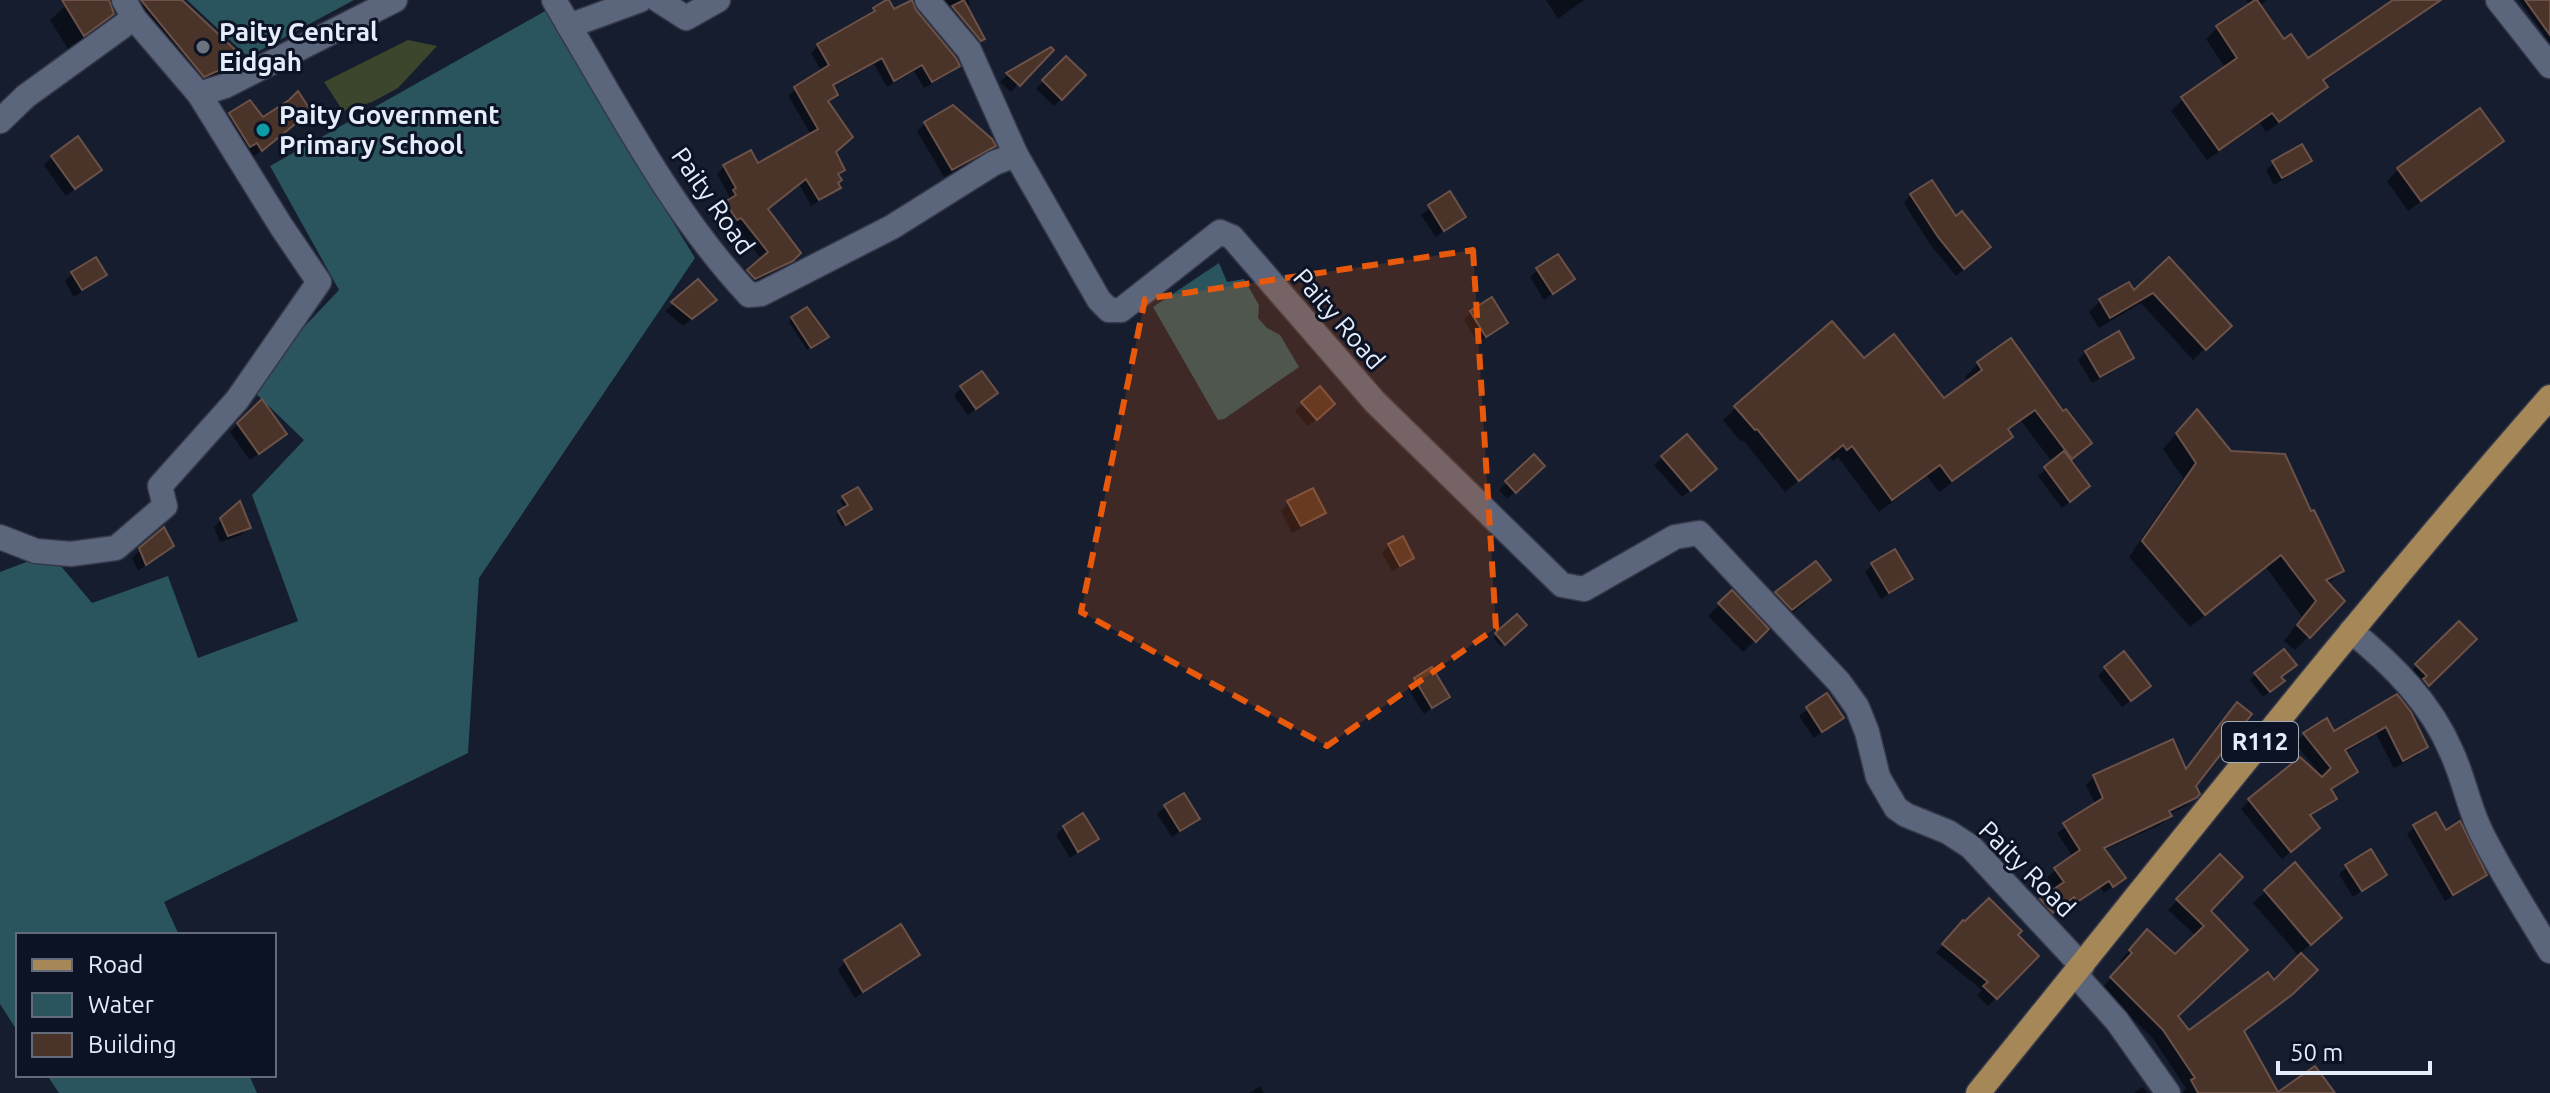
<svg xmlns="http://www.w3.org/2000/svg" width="2550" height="1093" viewBox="0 0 2550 1093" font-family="Ubuntu,sans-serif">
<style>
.green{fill:#3c462d}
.water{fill:#2a555e}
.shadow{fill:#0007}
.building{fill:#4a3329;stroke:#6b5147;stroke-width:2}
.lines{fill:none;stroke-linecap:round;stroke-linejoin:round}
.minor-casing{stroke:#353949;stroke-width:27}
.major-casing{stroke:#353949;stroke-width:27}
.minor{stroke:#5b667d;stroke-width:24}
.major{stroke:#a58758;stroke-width:24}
.marked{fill:#e8590c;fill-opacity:0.2;stroke:#e8590c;stroke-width:6;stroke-dasharray:16 10;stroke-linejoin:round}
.worship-dot{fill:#6b7280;stroke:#0c1325;stroke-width:3}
.culture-dot{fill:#0f9aa8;stroke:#0c1325;stroke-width:3}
.labels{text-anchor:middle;stroke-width:6;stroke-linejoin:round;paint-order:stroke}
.shield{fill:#0c1325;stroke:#a5acba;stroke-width:2}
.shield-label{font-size:24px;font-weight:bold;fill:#e6edfa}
.poi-label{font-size:26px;font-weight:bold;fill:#e6edfa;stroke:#0c1325;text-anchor:start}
.street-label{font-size:26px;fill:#e6edfa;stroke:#0c1325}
</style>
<rect width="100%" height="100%" fill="#151d2f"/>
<polygon class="green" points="408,40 437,46 398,88 372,102 343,111 324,82"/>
<g class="water">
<polygon points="187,0 354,0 248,57"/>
<polygon points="547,10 610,119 695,258 479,578 468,753 164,902 179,935 18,935 18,1032 0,1004 0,572 50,553 92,603 168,576 198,658 298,621 252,495 304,440 248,386 339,290 270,166"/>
<polygon points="1219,263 1227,282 1244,279 1259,305 1258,318 1267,328 1280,335 1299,367 1224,419 1218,420 1153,307"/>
<polygon points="47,1075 249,1075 257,1093 59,1093"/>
</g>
<g class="shadow">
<polygon points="72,0 107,0 112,13 96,29 68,49 50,20"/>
<polygon points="109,0 180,0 242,59 227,74 188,91 121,7"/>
<polygon points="931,0 968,0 970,4 966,7 983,38 975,46"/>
<polygon points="1546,0 1584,0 1558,19"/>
<polygon points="2246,0 2267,0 2259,6 2283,42 2307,61 2397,0 2440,0 2322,82 2326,87 2314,98 2266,132 2260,123 2207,160 2171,111 2183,99 2226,69 2206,39 2217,28 2250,5"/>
<polygon points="2519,0 2550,0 2550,43"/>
<polygon points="874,9 914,11 957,66 950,73 924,88 914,71 887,87 874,64 832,88 836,95 827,103 833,152 843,169 837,175 839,188 811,206 799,184 766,210 799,253 783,268 747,285 741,279 762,260 734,223 729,226 719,210 729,202 729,196 717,174 724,167 758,166 811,135 788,95 822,72 811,53 818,46 867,17"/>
<polygon points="1051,50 1011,92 1000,82 1008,75"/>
<polygon points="1066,58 1083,75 1054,106 1036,89"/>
<polygon points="249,102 262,120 301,118 253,157 249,150 241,153 222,123"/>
<polygon points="952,107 993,146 986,154 944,177 917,131 925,124"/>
<polygon points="2502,141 2490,152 2408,211 2387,181 2398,170"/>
<polygon points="52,157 100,170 66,196 44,165"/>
<polygon points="2310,161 2302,168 2274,185 2266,170 2274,163"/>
<polygon points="1449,194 1463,216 1436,237 1421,215"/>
<polygon points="1911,195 1981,255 1956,276 1930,244 1904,203"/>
<polygon points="2169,260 2229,326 2193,360 2141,303 2099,328 2089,312 2100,301 2134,293"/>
<polygon points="1538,270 1572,279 1544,300 1530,277"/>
<polygon points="72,274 104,275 74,297 65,281"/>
<polygon points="698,282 715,300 683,326 665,311"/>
<polygon points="1471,313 1506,322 1478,343 1464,320"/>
<polygon points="792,318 824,339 807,350 789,322"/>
<polygon points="2010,341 2063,414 2090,443 2069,462 2080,494 2062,508 2038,476 2053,463 2021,421 2007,431 2011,437 1998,449 1939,492 1927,476 1879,512 1838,457 1833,461 1829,456 1785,492 1743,440 1741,442 1723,420 1736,408 1863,361 1943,400 1969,382 1965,377 1978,364"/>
<polygon points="2086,352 2132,357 2124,365 2092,383 2078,360"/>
<polygon points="961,388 995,393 968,415 954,396"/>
<polygon points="1320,389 1325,412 1308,426 1295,411"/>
<polygon points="262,402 276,441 250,460 230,432"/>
<polygon points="2183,426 2230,453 2342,571 2328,584 2343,601 2295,650 2284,641 2302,617 2266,567 2190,627 2129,557 2183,478 2163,449"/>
<polygon points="1686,437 1706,477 1682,497 1654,465"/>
<polygon points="1534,456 1543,466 1507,499 1499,490"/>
<polygon points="844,498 866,512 842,526 836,516 846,509 840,501"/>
<polygon points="1289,503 1324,513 1316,520 1292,533 1281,511"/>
<polygon points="222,519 248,527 241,535 220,542 214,527"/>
<polygon points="172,545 164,553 138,571 132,558 140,550"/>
<polygon points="1389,545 1412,558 1392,572 1382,553"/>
<polygon points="1815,564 1828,580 1805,603 1768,632 1766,630 1743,652 1708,616 1732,593 1754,616 1777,594"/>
<polygon points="1873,564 1910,579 1881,599 1865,572"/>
<polygon points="1517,617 1525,625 1501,646 1493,638"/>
<polygon points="2459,624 2474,639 2420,692 2409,673"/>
<polygon points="2106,668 2140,693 2122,707 2098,676"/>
<polygon points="1431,670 1447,696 1424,714 1407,687"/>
<polygon points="2256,674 2280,678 2276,686 2263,697 2250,680"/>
<polygon points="1827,695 1841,718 1814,738 1799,716"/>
<polygon points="2396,697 2426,747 2417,756 2394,768 2376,734 2345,753 2356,772 2330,791 2334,798 2309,817 2309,836 2282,859 2241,809 2250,800 2323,778 2295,743 2304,734 2333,733"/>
<polygon points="2185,771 2194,786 2195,797 2186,806 2169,814 2170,816 2162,824 2104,850 2123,878 2104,893 2100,887 2069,908 2065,904 2044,920 2034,909 2056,890 2047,877 2073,857 2057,833 2096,805 2086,785 2094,777"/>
<polygon points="1165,807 1198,818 1172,837 1157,814"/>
<polygon points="1064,827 1096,839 1070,858 1056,835"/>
<polygon points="2414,827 2445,832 2485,875 2445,901 2407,834"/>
<polygon points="2220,857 2208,911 2245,950 2175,1016 2189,1032 2274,983 2300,957 2253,903 2295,865 2328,929 2299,954 2315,970 2280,1004 2243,1032 2276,1093 2183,1093 2186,1088 2154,1040 2102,988 2124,964 2120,961 2137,942 2175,956 2196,936 2168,910"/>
<polygon points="2347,867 2384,875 2353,897 2339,874"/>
<polygon points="1956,930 2015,935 2036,956 1988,1006 1977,995 1982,990 1936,953"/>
<polygon points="917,954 855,998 838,970 845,962"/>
<polygon points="1260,1086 1264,1093 1249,1093"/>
<polygon points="2143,1087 2147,1093 2134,1093"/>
</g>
<g class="building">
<polygon points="62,0 109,0 114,14 84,36"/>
<polygon points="141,0 182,0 245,59 204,77"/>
<polygon points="886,0 889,0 894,9 912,0 916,10 956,58 960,66 932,82 922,65 894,81 882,58 833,85 838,95 828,101 853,137 836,152 845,170 838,174 842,180 838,183 841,188 819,200 806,179 768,209 801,253 793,261 755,279 747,270 768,252 741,218 737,220 725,202 736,195 733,190 736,188 723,165 751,150 758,163 818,129 794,87 829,65 817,44 875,11 873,8"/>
<polygon points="964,0 985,39 981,41 952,6"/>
<polygon points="2255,0 2257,0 2284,39 2291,34 2308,58 2393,0 2441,0 2323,80 2328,87 2279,122 2272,113 2219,150 2181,97 2237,58 2216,26"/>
<polygon points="2525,0 2550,0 2550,35"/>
<polygon points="1051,47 1054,50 1020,86 1006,73"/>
<polygon points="1066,56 1086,75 1062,100 1042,80"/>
<polygon points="298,91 311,111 262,151 257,143 250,147 229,113 250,100 263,117 289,100"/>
<polygon points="953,105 992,139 996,146 952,170 924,122"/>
<polygon points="2480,108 2504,141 2421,201 2397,168"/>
<polygon points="78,136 102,170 75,189 51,156"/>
<polygon points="2302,144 2312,161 2282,178 2272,161"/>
<polygon points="1932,180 1956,216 1962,211 1991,247 1964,269 1938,237 1910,194"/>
<polygon points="1450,191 1466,217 1444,231 1428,205"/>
<polygon points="1558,254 1575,279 1553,294 1536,268"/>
<polygon points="96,257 107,275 82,290 71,272"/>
<polygon points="2169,257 2232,326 2206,350 2153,293 2110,318 2099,299 2129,282 2134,290"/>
<polygon points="698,279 717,300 692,319 671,302"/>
<polygon points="1492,297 1508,323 1486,337 1470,311"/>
<polygon points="807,307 829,337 811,348 791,317"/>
<polygon points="1832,321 1864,358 1894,334 1944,398 1982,370 1977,362 2011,338 2063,411 2066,409 2092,443 2072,459 2035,410 2008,429 2013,437 1952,481 1940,465 1892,500 1852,446 1847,450 1843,445 1799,481 1757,429 1755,430 1734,406"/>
<polygon points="2119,331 2134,358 2100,377 2085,351"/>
<polygon points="982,371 998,393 976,409 960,386"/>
<polygon points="1320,386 1335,404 1317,420 1301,402"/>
<polygon points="262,399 287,434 259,454 237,423"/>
<polygon points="2197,409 2231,451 2285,454 2311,511 2314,510 2344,571 2326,580 2345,601 2310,638 2297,625 2316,601 2281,555 2205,615 2142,541 2196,463 2176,433"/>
<polygon points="1687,434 1717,469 1691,491 1661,456"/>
<polygon points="2064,451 2090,486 2070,502 2044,467"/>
<polygon points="1534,454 1545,466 1516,493 1505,481"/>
<polygon points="858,487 872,509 846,525 838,511 848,505 842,496"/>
<polygon points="1313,488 1326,513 1301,526 1287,501"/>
<polygon points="240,501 251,528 228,536 220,518"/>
<polygon points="164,527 174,546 146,565 139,548"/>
<polygon points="1403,536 1414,558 1400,566 1388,544"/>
<polygon points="1895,549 1913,579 1889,593 1871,563"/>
<polygon points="1816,561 1831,580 1792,610 1775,592"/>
<polygon points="1732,590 1769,629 1756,642 1718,603"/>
<polygon points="1517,614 1527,625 1505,645 1495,633"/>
<polygon points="2459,621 2477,639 2429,686 2423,679 2427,676 2415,664"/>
<polygon points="2284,649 2297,665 2281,677 2285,681 2270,692 2254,673"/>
<polygon points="2124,651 2151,686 2131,701 2104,667"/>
<polygon points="1432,667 1450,697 1432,708 1414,678"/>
<polygon points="1827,693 1844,718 1822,732 1806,707"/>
<polygon points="2397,694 2411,712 2428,747 2403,761 2386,727 2345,750 2358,772 2331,789 2337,799 2310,815 2320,828 2291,852 2248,799 2300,757 2322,777 2331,768 2303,733 2327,718 2334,731"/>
<polygon points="2237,702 2252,714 2196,786 2200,794 2196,798 2169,811 2172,816 2104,848 2126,878 2113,887 2109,881 2077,902 2074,897 2053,913 2040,899 2064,882 2054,868 2080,850 2063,823 2103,798 2093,775 2173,739 2186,769"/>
<polygon points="1184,793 1200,819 1180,831 1164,805"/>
<polygon points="2436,812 2446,830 2460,821 2487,875 2453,895 2413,825"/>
<polygon points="1083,813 1099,839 1078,852 1063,826"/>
<polygon points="2371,849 2387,875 2362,891 2345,865"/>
<polygon points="2220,854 2243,877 2211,911 2248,950 2178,1016 2189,1030 2268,972 2274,980 2301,953 2318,970 2293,994 2244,1031 2278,1092 2315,1066 2335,1093 2198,1093 2191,1080 2195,1078 2163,1030 2110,977 2132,953 2129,950 2147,929 2175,954 2204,926 2176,899"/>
<polygon points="2295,862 2342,918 2311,945 2264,890"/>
<polygon points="1989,898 2022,931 2018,935 2039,956 1997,999 1983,986 1988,982 1942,944 1963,920 1965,921"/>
<polygon points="901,924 920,955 863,992 844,960"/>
</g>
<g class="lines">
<g class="minor-casing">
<g id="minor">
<polyline points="124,0 134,18 199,94 225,86 395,0"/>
<polyline points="554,0 569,26 640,0"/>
<polyline points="658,0 686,18 718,0"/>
<polyline points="927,0 969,50 1016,155"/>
<polyline points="2498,0 2550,66"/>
<path d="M569,26C624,118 675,216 749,295L761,294L892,227L994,163L1016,155L1099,300L1109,310H1121L1220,232L1232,237L1375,402L1562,585L1584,589L1675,537L1699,533L1839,682L1857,707L1867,732L1878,777L1896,808L1906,815L1948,832L1971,847L2082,966"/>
<polyline points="0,121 26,96 134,18"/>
<polyline points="0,537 36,551 71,554 116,548 165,506 160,486 237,400 319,282 281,226 199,94"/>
<path d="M2351,631C2393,665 2431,703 2452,753C2464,779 2469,809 2482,834C2502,874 2527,913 2550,951"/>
<polyline points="2075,974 2117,1021 2168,1093"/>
</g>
</g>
<g class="major-casing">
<path id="major" d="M1978,1093C2167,860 2352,623 2550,397"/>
</g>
<use href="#minor" class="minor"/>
<use href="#major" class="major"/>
</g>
<path class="marked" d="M1473,250L1496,628L1327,746L1081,612L1145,299Z"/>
<circle class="worship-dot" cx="203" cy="47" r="8"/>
<circle class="culture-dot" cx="263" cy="130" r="8"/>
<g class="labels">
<rect class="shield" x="2222" y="722" width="76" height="40" rx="6"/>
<g class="shield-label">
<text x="2260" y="750">R112</text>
</g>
<g class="poi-label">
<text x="219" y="41">Paity Central<tspan x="219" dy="30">Eidgah</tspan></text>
<text x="279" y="124">Paity Government<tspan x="279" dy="30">Primary School</tspan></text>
</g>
<g class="street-label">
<text transform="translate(713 201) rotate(55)" y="9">Paity Road</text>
<text transform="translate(1339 319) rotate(49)" y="9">Paity Road</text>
<text transform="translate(2027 869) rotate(45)" y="9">Paity Road</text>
</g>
</g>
<rect x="16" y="933" width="260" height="144" fill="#0c1325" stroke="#636a7a" stroke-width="2"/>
<rect x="32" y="959" width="40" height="12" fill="#a58758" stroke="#636a7a" stroke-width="2"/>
<text x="88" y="973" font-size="24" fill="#e6edfa">Road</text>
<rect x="32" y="993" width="40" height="24" fill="#2a555e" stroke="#636a7a" stroke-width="2"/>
<text x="88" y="1013" font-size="24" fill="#e6edfa">Water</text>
<rect x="32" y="1033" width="40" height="24" fill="#4a3329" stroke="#636a7a" stroke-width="2"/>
<text x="88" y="1053" font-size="24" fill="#e6edfa">Building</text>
<path d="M2278 1061v12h152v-12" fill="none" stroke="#e6edfa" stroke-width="4"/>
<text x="2290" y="1061" font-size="24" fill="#e6edfa" stroke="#0c1325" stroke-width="6" paint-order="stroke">50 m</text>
</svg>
